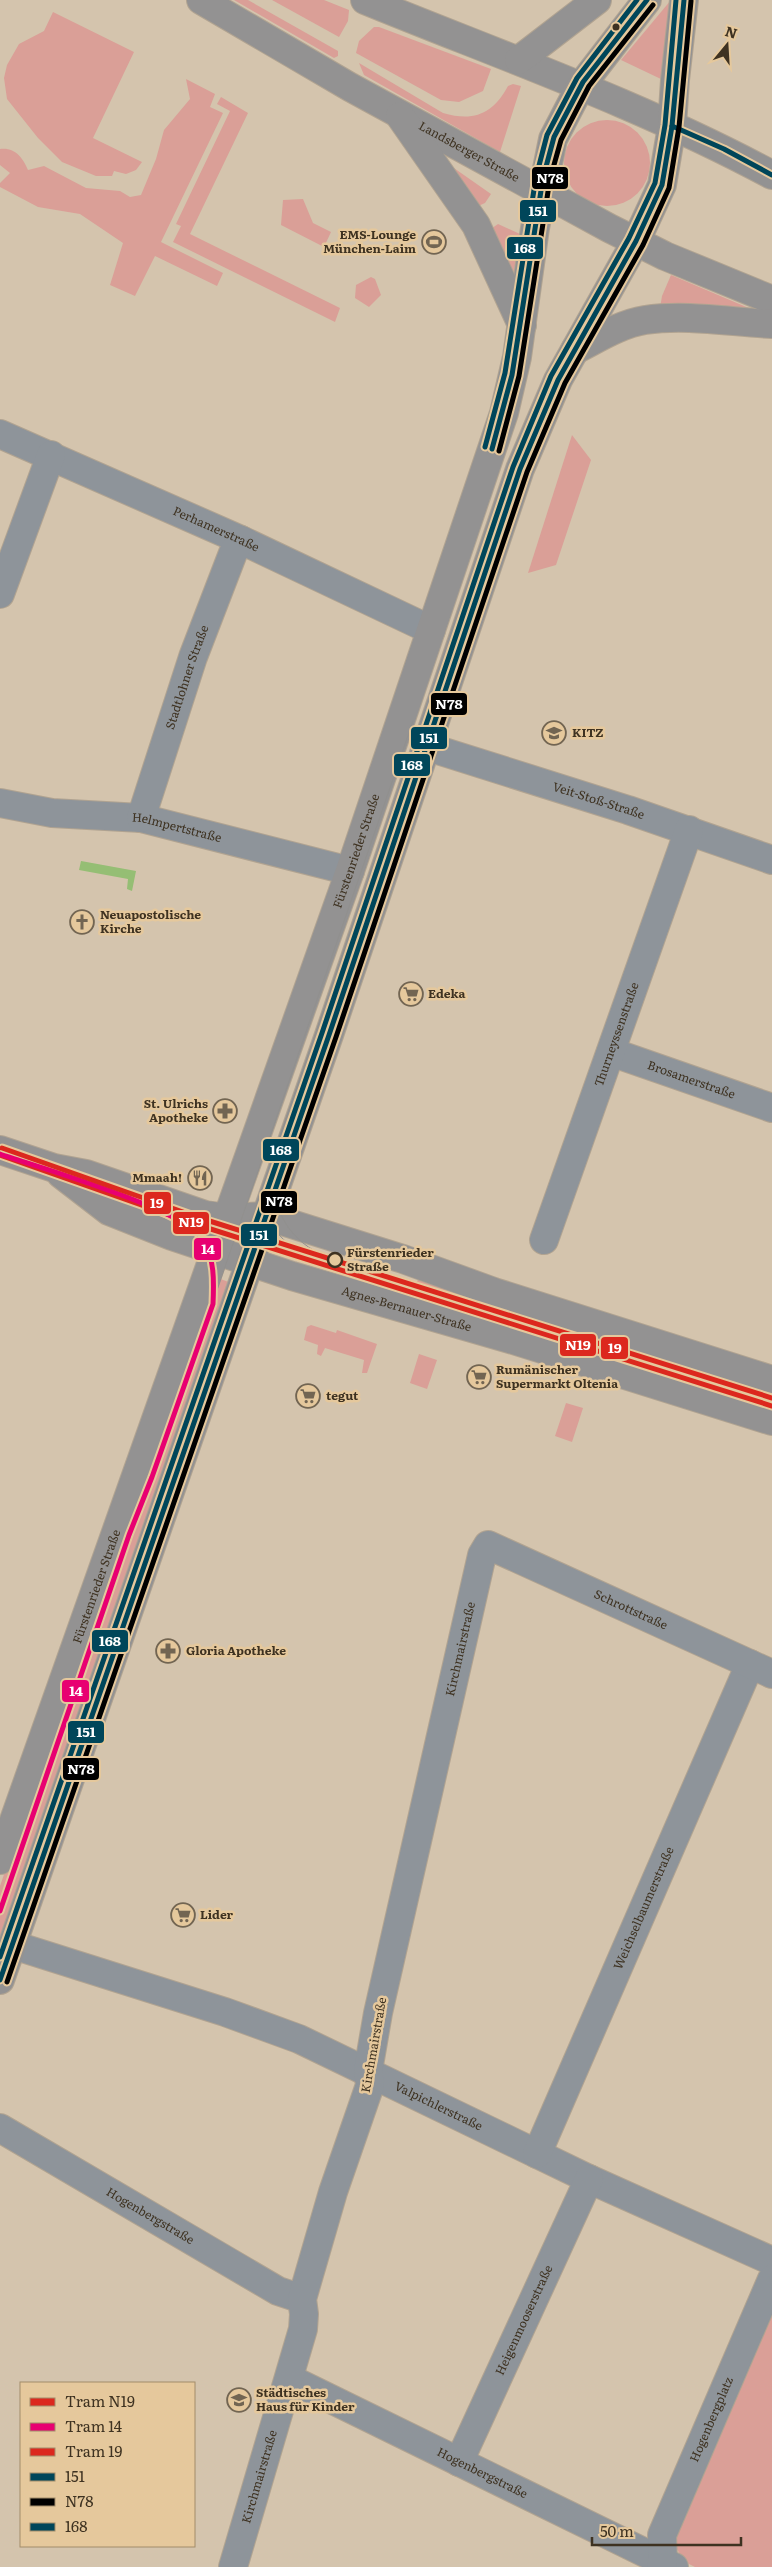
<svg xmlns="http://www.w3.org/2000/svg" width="772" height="2567" viewBox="0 0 772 2567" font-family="Literata,serif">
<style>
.green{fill:#da9f97}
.water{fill:#95be74}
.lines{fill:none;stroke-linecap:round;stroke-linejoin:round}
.minor-casing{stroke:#b0a391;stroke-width:30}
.major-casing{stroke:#b0a391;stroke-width:30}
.minor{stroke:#8e949a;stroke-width:28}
.major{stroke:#939292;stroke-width:28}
.tram{stroke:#91908e;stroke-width:1}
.bus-1-casing{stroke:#e5c89c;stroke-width:9}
.bus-2-casing{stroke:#e5c89c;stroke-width:9}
.bus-3-casing{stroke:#e5c89c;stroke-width:9}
.bus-1{stroke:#00465a;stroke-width:5}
.bus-2{stroke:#000;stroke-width:5}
.bus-3{stroke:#00465a;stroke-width:5}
.tram-1-casing{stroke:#e5c89c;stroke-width:9}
.tram-2-casing{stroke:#e5c89c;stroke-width:9}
.tram-3-casing{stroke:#e5c89c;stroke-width:9}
.tram-1{stroke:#dc281e;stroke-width:5}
.tram-2{stroke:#e80071;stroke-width:5}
.tram-3{stroke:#dc281e;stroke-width:5}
.bus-dot{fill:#3e3221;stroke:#e5c89c;stroke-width:2}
.stop-dot{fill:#e5c89c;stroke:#3e3221;stroke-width:2.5}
.labels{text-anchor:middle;stroke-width:5;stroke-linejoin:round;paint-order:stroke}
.street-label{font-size:12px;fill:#3e3221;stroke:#e5c89c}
.poi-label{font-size:12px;font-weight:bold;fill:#3e3221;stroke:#e5c89c;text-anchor:start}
.stop-label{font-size:12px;font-weight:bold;fill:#3e3221;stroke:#e5c89c;text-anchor:start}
.line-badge{stroke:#e5c89c;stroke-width:2}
.badge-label{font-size:14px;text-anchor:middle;font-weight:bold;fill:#fff}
</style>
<rect width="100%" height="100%" fill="#d4c4ad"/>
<g class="green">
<polygon points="234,0 248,0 338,51 338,56 334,58"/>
<polygon points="272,0 324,0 349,10 348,21 339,37"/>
<polygon points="671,0 663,80 621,60"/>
<polygon points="53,12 134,52 93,138 142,162 136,170 126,174 114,171 112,176 96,176 62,162 38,138 7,99 4,78 7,65 19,44 44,31"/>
<polygon points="374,27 379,27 491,69 483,91 459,102 441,100 356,53 359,41"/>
<path d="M359,63L443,113C474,122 493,114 508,86L513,84L521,86L500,152L364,75Z"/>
<path d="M186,79L215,94L210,107L223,113L161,242L223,273L217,286L155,256L135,296L110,285L123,243L80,214L38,207L0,187V183L10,173L0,165V149C15,147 23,158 28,170L44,166L86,188L120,191L130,197L141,195L156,159L164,130L190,99Z"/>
<polygon points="221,97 248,113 190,234 340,308 335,322 173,242 181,226 176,224 230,111 217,104"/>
<circle cx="607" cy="163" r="43"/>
<polygon points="441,159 491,194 485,203 476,207"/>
<polygon points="303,199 313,223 331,232 324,247 281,225 283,200"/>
<polygon points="498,224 520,234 514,271 511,272 488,231"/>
<polygon points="671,275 751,309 752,310 660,308 662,296"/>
<polygon points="371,277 375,279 381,295 369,307 355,298 356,285"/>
<polygon points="572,435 591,460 556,565 528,573"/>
<polygon points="303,1246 417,1282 420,1274 772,1392 772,1411 411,1303 412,1296 299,1259"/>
<polygon points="218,1278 231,1283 0,1956 0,1886 71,1682"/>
<polygon points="311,1325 336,1333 337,1330 377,1344 367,1373 362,1373 364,1360 325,1348 321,1356 317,1354 318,1345 304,1340 307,1327"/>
<polygon points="419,1354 437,1360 427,1389 410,1383"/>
<polygon points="566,1403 583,1408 572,1442 555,1436"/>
<polygon points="772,2308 772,2567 695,2567 685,2562 673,2543"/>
</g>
<polygon class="water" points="81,861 136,871 132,891 127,889 128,879 79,870"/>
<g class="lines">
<g class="minor-casing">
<g id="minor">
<path id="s1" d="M0,434L241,540L431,630"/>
<polyline points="0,594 51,455"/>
<path id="s2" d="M425,746L628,810L772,860"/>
<path id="s3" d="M0,803L52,813L141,818L350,871"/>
<path id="s4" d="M141,818L193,657L233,553L241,540"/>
<path id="s5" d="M611,1052L772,1108"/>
<path id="s6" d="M544,1240L689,830"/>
<path id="s7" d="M13,1945L225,2012L299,2039L589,2179L772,2261"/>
<path id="s8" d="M0,2128L278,2291L302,2299"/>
<path id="s9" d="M537,2154L750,1664"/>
<path id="s10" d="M290,2379L674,2567"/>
<path id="s11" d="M459,2462L589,2179"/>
<path id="s12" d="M233,2567L303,2329L304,2314L302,2299L333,2192L370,2085L368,2071L378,2013L482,1555L488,1545L772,1674"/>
<path id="s13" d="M661,2567L663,2562L662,2535L772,2279"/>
</g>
</g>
<g class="major-casing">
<g id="major">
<path id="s14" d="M201,0L350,87L609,228L665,256L772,300"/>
<path d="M365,0C502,56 642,105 772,175"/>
<polyline points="519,60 597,0"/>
<polyline points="400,116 476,225 522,325"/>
<path d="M575,350C597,339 620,324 645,320C687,314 730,322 772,324"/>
<polyline points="0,1150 54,1168 86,1174 205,1215 228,1218 266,1216 403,1259 494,1292 772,1380"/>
<path id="s15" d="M61,1174L109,1211L172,1236L292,1276L510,1339L772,1421"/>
<path id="s16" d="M0,1860L350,871L504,413L517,357L535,228L553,139L580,87L647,0"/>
<polyline points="0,1980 329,1035 520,469 558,380 636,241 662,185 672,126 675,80 684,0"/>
</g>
</g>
<use href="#minor" class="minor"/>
<use href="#major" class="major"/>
<g class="tram">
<path d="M273,1169C270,1207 289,1243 328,1257"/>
<path d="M261,1192C264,1228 288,1248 319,1263"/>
<polyline points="206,1322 413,721"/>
<polyline points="215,1325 422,725"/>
</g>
<g class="bus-1-casing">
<g id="bus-1">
<polyline points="672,126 724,149 772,175"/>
<polyline points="492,449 512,375 543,178 554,137 583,82 647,0"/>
<polyline points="0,1980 329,1035 520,469 558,380 636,241 662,185 672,126 684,0"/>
</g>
</g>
<g class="bus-2-casing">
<g id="bus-2">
<polyline points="499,451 519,376 550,179 561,140 589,86 653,5"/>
<polyline points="7,1982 336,1037 527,472 565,383 643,245 669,188 679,127 691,1"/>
</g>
</g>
<g class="bus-3-casing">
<g id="bus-3">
<polyline points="485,447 505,373 536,177 547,135 577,78 637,0"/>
<polyline points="0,1957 322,1033 513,467 551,376 629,238 655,183 665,125 676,0"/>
</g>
</g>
<use href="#bus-1" class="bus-1"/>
<use href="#bus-2" class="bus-2"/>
<use href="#bus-3" class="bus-3"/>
<g class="tram-1-casing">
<polyline id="tram-1" points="0,1155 198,1225 772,1406"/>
</g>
<g class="tram-2-casing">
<path id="tram-2" d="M0,1154C41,1168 180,1208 202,1238C215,1258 214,1282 213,1304L152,1477L129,1535L0,1911"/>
</g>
<g class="tram-3-casing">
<polyline id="tram-3" points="2,1148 200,1218 772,1398"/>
</g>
<use href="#tram-1" class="tram-1"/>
<use href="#tram-2" class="tram-2"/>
<use href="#tram-3" class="tram-3"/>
</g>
<defs>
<g id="stadium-ring" transform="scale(1.25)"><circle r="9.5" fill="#e5c89c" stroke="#726552" stroke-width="1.5"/><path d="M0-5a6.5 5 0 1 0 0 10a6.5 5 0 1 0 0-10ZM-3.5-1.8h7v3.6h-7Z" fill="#726552"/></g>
<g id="school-ring" transform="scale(1.25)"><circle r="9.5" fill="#e5c89c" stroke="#726552" stroke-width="1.5"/><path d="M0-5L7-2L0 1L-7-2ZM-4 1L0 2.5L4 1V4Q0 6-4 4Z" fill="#726552"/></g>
<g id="church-ring" transform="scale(1.25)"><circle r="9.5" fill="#e5c89c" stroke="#726552" stroke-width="1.5"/><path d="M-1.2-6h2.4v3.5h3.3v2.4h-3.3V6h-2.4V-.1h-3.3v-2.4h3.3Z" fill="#726552"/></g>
<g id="supermarket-ring" transform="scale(1.25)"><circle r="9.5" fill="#e5c89c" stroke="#726552" stroke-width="1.5"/><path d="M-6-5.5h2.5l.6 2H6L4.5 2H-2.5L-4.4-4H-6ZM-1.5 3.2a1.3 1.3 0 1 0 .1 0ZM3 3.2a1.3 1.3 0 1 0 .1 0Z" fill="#726552"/></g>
<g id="pharmacy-ring" transform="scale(1.25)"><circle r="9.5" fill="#e5c89c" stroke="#726552" stroke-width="1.5"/><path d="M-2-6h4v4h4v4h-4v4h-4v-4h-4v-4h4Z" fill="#726552"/></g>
<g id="restaurant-ring" transform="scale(1.25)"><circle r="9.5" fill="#e5c89c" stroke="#726552" stroke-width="1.5"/><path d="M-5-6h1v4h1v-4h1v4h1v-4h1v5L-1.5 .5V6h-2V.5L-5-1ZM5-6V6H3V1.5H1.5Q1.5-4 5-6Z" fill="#726552"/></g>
</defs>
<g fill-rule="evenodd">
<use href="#stadium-ring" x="434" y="242"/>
<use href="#school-ring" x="554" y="733"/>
<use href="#church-ring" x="82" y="922"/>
<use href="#supermarket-ring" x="411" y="994"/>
<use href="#pharmacy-ring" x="225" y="1111"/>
<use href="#restaurant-ring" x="200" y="1178"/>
<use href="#supermarket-ring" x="479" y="1377"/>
<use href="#supermarket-ring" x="308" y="1396"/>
<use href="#pharmacy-ring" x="168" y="1651"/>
<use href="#supermarket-ring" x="183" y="1915"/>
<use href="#school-ring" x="239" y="2400"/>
</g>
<circle class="bus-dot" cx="616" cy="27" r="4.5"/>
<circle class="stop-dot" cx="335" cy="1260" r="7"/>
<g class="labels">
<g class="street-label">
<text dy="4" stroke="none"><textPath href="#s14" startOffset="308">Landsberger Straße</textPath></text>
<text dy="4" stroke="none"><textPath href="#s1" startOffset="236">Perhamerstraße</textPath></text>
<text dy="4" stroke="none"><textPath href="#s4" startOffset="148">Stadtlohner Straße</textPath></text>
<text dy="4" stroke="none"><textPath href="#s2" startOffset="182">Veit-Stoß-Straße</textPath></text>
<text dy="4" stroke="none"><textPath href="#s3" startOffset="179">Helmpertstraße</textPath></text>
<text dy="4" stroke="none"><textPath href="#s16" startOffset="1070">Fürstenrieder Straße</textPath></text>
<text dy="4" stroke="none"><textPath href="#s6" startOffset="218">Thurneyssenstraße</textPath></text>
<text dy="4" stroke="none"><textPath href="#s5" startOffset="85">Brosamerstraße</textPath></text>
<text dy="4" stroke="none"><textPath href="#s15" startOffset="374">Agnes-Bernauer-Straße</textPath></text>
<text dy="4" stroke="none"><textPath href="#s16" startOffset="290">Fürstenrieder Straße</textPath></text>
<text dy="4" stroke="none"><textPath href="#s12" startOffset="1214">Schrottstraße</textPath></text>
<text dy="4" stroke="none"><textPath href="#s12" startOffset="949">Kirchmairstraße</textPath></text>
<text dy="4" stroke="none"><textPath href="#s9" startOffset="268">Weichselbaumerstraße</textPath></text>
<text transform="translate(374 2045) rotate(-80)" y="4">Kirchmairstraße</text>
<text dy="4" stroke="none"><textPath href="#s7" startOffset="456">Valpichlerstraße</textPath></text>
<text dy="4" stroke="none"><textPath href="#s8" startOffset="174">Hogenbergstraße</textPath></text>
<text dy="4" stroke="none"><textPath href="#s11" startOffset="156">Heigenmooserstraße</textPath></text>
<text dy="4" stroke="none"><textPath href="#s13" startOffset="158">Hogenbergplatz</textPath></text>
<text dy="4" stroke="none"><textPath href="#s10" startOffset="214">Hogenbergstraße</textPath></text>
<text dy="4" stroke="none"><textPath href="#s12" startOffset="94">Kirchmairstraße</textPath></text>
</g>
<g class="poi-label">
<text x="416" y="239" text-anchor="end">EMS-Lounge<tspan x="416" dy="14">München-Laim</tspan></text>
<text x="572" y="737">KITZ</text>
<text x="100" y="919">Neuapostolische<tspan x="100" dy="14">Kirche</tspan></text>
<text x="428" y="998">Edeka</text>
<text x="208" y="1108" text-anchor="end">St. Ulrichs<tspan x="208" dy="14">Apotheke</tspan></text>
<text x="182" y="1182" text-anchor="end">Mmaah!</text>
<text x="496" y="1374">Rumänischer<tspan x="496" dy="14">Supermarkt Oltenia</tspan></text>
<text x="326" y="1400">tegut</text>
<text x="186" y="1655">Gloria Apotheke</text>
<text x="200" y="1919">Lider</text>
<text x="256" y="2397">Städtisches<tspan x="256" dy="14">Haus für Kinder</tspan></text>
</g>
<g class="stop-label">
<text x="347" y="1257">Fürstenrieder<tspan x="347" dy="14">Straße</tspan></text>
</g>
</g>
<g class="line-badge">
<rect x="531" y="166" width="38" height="24" rx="5" fill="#000"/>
<rect x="519" y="199" width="38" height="24" rx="5" fill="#00465a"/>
<rect x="506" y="236" width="38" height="24" rx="5" fill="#00465a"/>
<rect x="430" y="692" width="38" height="24" rx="5" fill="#000"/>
<rect x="410" y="726" width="38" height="24" rx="5" fill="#00465a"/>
<rect x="393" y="753" width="38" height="24" rx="5" fill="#00465a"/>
<rect x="262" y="1138" width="38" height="24" rx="5" fill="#00465a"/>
<rect x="260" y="1190" width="38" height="24" rx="5" fill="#000"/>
<rect x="143" y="1191" width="29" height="24" rx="5" fill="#dc281e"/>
<rect x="172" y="1211" width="38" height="24" rx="5" fill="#dc281e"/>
<rect x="240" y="1223" width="38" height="24" rx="5" fill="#00465a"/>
<rect x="193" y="1237" width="29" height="24" rx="5" fill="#e80071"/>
<rect x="559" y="1333" width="38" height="24" rx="5" fill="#dc281e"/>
<rect x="600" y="1336" width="29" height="24" rx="5" fill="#dc281e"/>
<rect x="91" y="1629" width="38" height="24" rx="5" fill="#00465a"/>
<rect x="61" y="1679" width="29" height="24" rx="5" fill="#e80071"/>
<rect x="67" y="1720" width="38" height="24" rx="5" fill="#00465a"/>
<rect x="62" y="1757" width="38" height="24" rx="5" fill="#000"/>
</g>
<g class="badge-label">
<text x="550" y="183">N78</text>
<text x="538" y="216">151</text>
<text x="525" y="253">168</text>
<text x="449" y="709">N78</text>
<text x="429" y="743">151</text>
<text x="412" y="770">168</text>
<text x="281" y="1155">168</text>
<text x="279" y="1206">N78</text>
<text x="157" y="1208">19</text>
<text x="191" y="1227">N19</text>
<text x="259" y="1240">151</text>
<text x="208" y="1254">14</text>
<text x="578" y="1350">N19</text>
<text x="615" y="1353">19</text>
<text x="110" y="1646">168</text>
<text x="76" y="1696">14</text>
<text x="86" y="1737">151</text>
<text x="81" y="1774">N78</text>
</g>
<rect x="20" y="2382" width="175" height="165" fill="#e5c89c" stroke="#a28c6b"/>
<rect x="30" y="2398" width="25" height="8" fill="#dc281e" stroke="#a28c6b"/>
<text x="65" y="2407" font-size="15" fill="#3e3221">Tram N19</text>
<rect x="30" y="2423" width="25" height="8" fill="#e80071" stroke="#a28c6b"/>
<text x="65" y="2432" font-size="15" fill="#3e3221">Tram 14</text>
<rect x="30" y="2448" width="25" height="8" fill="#dc281e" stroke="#a28c6b"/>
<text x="65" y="2457" font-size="15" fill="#3e3221">Tram 19</text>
<rect x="30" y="2473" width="25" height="8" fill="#00465a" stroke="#a28c6b"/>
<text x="65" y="2482" font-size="15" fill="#3e3221">151</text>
<rect x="30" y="2498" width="25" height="8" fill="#000000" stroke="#a28c6b"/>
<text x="65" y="2507" font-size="15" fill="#3e3221">N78</text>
<rect x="30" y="2523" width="25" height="8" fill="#00465a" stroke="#a28c6b"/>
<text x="65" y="2532" font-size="15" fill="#3e3221">168</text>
<g transform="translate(727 45) rotate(18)" stroke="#e5c89c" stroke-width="4" paint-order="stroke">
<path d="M0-4L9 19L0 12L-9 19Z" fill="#3e3221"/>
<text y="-8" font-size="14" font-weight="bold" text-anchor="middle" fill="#3e3221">N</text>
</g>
<path d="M592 2537v8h149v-8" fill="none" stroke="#3e3221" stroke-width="2.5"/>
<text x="600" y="2537" font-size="15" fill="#3e3221" stroke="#e5c89c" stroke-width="4" paint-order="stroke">50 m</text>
</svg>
